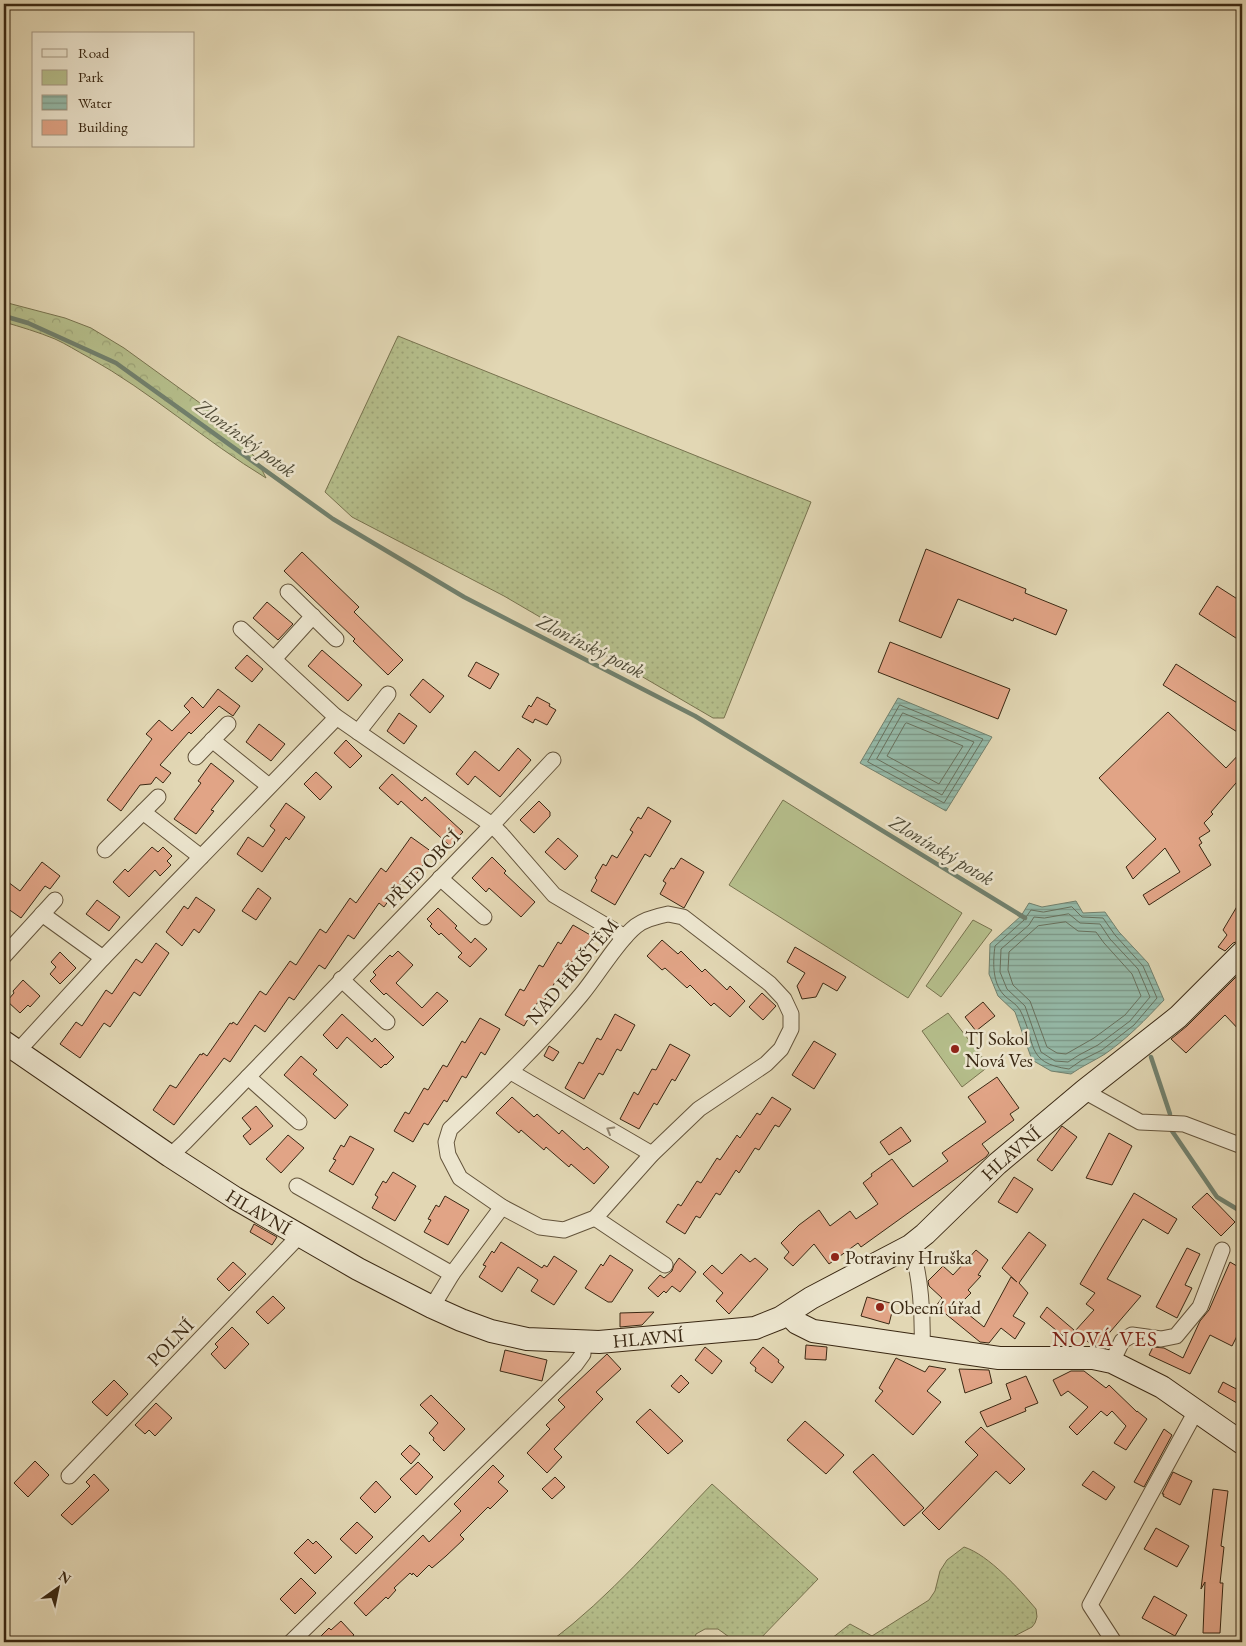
<svg xmlns="http://www.w3.org/2000/svg" width="1246" height="1646" viewBox="0 0 1246 1646" font-family="'EB Garamond',serif">
<style>
.grass{fill:url(#grass-dots);stroke:#78734f}
.forest{fill:url(#forest-crowns);stroke:#78734f}
.park{fill:#b5be8b;stroke:#78734f}
.water{fill:url(#water-rules);stroke:#71806d}
.lines{fill:none;stroke-linecap:round;stroke-linejoin:round}
.shore{stroke:#68715e;stroke-width:1}
.stream{stroke:#71806d;stroke-width:4.5}
.building{fill:#e1a486;stroke:#3a2813}
.street-casing{stroke:#64543b;stroke-width:17}
.secondary-casing{stroke:#3a2813;stroke-width:24}
.street{stroke:#ece5ce;stroke-width:15}
.secondary{stroke:#ece5ce;stroke-width:22}
.oneway{stroke:#938670}
.poi-dot{fill:#8f2418;stroke:#ece5ce;stroke-width:2}
.labels{text-anchor:middle;stroke-width:5;stroke-linejoin:round;paint-order:stroke}
.street-label{font-size:19px;fill:#3a2813;stroke:#ece5ce}
.poi-label{font-size:19px;fill:#3a2813;stroke:#ece5ce;text-anchor:start}
.water-label{font-size:20px;font-style:italic;fill:#514c38;stroke:#ece5ce}
.quarter-label{font-size:21px;letter-spacing:1px;fill:#7a1f14;stroke:#ece5ce}
</style>
<defs>
<pattern id="grass-dots" width="8" height="8" patternUnits="userSpaceOnUse" patternTransform="scale(1.25)"><rect width="8" height="8" fill="#b5be8b"/><path d="M2 2h.1M6 6h.1" fill="none" stroke="#9ca377" stroke-width="1.8" stroke-linecap="round"/></pattern>
<pattern id="forest-crowns" width="20" height="18" patternUnits="userSpaceOnUse" patternTransform="scale(1.25)"><rect width="20" height="18" fill="#b5be8b"/><path d="M2 6a3 3 0 1 1 6 0M12 15a3 3 0 1 1 6 0" fill="none" stroke="#9ca377"/></pattern>
<pattern id="water-rules" width="6" height="5" patternUnits="userSpaceOnUse" patternTransform="scale(1.25)"><rect width="6" height="5" fill="#95baa9"/><path d="M0 2.5h6" fill="none" stroke="#7b9788"/></pattern>
</defs>
<rect width="100%" height="100%" fill="#e2d7b4"/>
<filter id="stains"><feTurbulence type="fractalNoise" baseFrequency=".004" numOctaves="4"/><feColorMatrix values="0 0 0 0 .2 0 0 0 0 .09 0 0 0 0 .02 0 0 0 .5 -.17"/></filter>
<radialGradient id="worn" r=".72"><stop offset=".6" stop-color="#630" stop-opacity="0"/><stop offset="1" stop-color="#630" stop-opacity=".3"/></radialGradient>
<g class="grass">
<polygon points="398,336 811,502 724,718 713,718 504,596 352,517 325,492"/>
<path d="M712,1484L818,1579L757,1642H736L718,1629H705L696,1634L693,1642H550C610,1597 660,1538 712,1484Z"/>
<path d="M964,1547C989,1555 1019,1589 1036,1609L1037,1617L1035,1623L1032,1627L1003,1642H827L850,1624L872,1636L929,1600L935,1591L940,1571L947,1560Z"/>
</g>
<path class="forest" d="M4,302L65,318L91,328L124,348L211,411L256,458L266,478C205,441 151,392 88,357C77,351 66,344 55,339C38,332 21,327 4,322Z"/>
<g class="park">
<polygon points="783,800 962,913 908,998 729,885"/>
<polygon points="973,920 992,930 941,997 926,986"/>
<polygon points="948,1013 989,1066 962,1087 922,1031"/>
</g>
<g class="water">
<polygon points="898,698 992,737 946,811 860,763"/>
<path d="M1076,901L1083,913L1105,912L1119,932L1148,963L1164,1000C1145,1020 1128,1038 1105,1054C1094,1061 1082,1066 1071,1074L1051,1071L1032,1060L1015,1012L998,996L989,974L990,944L1021,916L1029,903L1042,907Z"/>
</g>
<g class="lines">
<g class="shore">
<polygon points="900,705 983,739 944,803 868,762"/>
<polygon points="903,713 974,742 942,795 877,759"/>
<polygon points="907,723 963,746 939,784 887,756 905,724"/>
<path d="M1072,907L1082,917L1103,918L1115,935L1143,966L1157,998L1134,1025L1102,1050L1082,1060L1069,1069C1024,1063 1037,1042 1020,1010C1016,1003 1008,1000 1003,994C992,981 993,961 995,946L1024,920L1031,910L1043,912Z"/>
<polygon points="1069,914 1080,923 1100,924 1110,939 1138,969 1150,997 1130,1021 1098,1045 1079,1055 1068,1062 1055,1061 1041,1052 1025,1006 1007,989 1000,972 1001,949 1029,925 1034,917 1044,918"/>
<polygon points="1066,922 1078,931 1096,932 1104,943 1132,974 1141,996 1125,1015 1094,1038 1066,1054 1057,1053 1047,1047 1030,1001 1013,985 1008,970 1009,952 1038,926"/>
</g>
<g class="stream">
<polyline points="4,316 28,323 116,363 333,519 464,597 695,716 1025,918"/>
<polyline points="1151,1057 1170,1114"/>
<polyline points="1172,1131 1217,1197 1242,1212"/>
</g>
</g>
<g class="building">
<polygon points="926,549 1026,589 1025,593 1067,610 1056,635 1014,618 1013,621 958,599 941,638 899,621"/>
<polygon points="302,552 359,607 354,612 403,660 388,675 353,641 355,639 284,571"/>
<polygon points="1217,586 1242,602 1242,642 1199,614"/>
<polygon points="267,602 293,624 278,640 253,618"/>
<polygon points="890,642 1010,689 998,719 878,672"/>
<polygon points="322,650 362,685 348,701 308,666"/>
<polygon points="247,655 263,669 252,682 235,668"/>
<polygon points="476,662 499,674 490,689 468,676"/>
<polygon points="1176,664 1242,706 1242,735 1163,685"/>
<polygon points="423,679 444,696 430,713 410,695"/>
<polygon points="218,689 240,706 233,716 219,706 191,734 189,732 160,765 171,773 163,783 156,777 151,784 140,785 121,811 107,800 152,739 146,734 159,720 172,731 190,712 184,706 192,697 203,708"/>
<polygon points="537,697 550,704 549,706 556,710 547,725 535,719 533,723 522,717 529,705 531,707"/>
<polygon points="1168,712 1226,768 1242,751 1242,776 1211,812 1213,814 1204,823 1210,831 1199,838 1202,843 1199,845 1211,865 1149,905 1143,895 1180,872 1165,848 1133,879 1126,867 1156,839 1099,778"/>
<polygon points="399,713 417,726 404,744 387,731"/>
<polygon points="259,724 285,744 271,761 246,742"/>
<polygon points="346,740 362,756 350,768 334,753"/>
<polygon points="518,748 531,760 500,797 475,776 468,785 456,774 475,751 499,771"/>
<polygon points="211,763 234,781 211,810 214,811 196,834 174,819 201,783 198,781"/>
<polygon points="316,772 332,787 320,800 304,784"/>
<polygon points="392,774 422,801 425,797 463,832 450,846 401,801 398,805 379,788"/>
<polygon points="539,801 550,812 550,816 534,833 520,820"/>
<polygon points="286,803 305,817 289,840 286,837 262,872 237,854 248,837 263,847 275,830 270,826"/>
<polygon points="648,807 671,821 650,857 645,854 615,905 591,891 597,880 595,878 603,864 606,866 612,855 617,858 633,832 630,830 638,817 641,819"/>
<polygon points="411,837 432,852 415,876 409,872 384,907 379,903 354,939 348,935 325,969 319,965 294,1000 289,997 265,1032 255,1025 230,1062 224,1058 174,1125 153,1110 170,1085 176,1088 200,1054 202,1055 203,1053 207,1056 230,1023 232,1024 233,1022 237,1025 260,991 266,995 290,961 296,965 320,929 326,933 350,898 356,903 381,868 386,872"/>
<polygon points="558,838 578,856 565,870 545,852"/>
<polygon points="152,847 158,852 163,847 172,856 167,861 171,865 160,876 155,870 129,897 113,882 125,869 128,872"/>
<polygon points="492,857 506,871 504,873 535,902 521,917 489,888 486,892 472,878"/>
<polygon points="681,858 704,872 684,908 660,894 666,883 663,881 671,868 674,869"/>
<polygon points="42,862 60,876 50,889 45,886 21,918 4,906 4,879 20,891"/>
<polygon points="258,888 271,898 256,920 242,911"/>
<polygon points="196,897 215,910 199,933 194,929 182,946 166,932 184,906 188,909"/>
<polygon points="1242,898 1242,940 1233,943 1225,951 1218,947 1227,935 1223,930"/>
<polygon points="97,900 120,917 109,931 86,914"/>
<polygon points="438,908 457,926 455,928 471,943 475,938 487,949 470,967 458,957 462,953 441,933 439,935 430,926 432,924 427,919"/>
<polygon points="573,925 592,936 581,955 577,953 562,979 558,977 543,1003 539,1000 524,1026 505,1015 520,989 524,991 539,965 543,967 558,942 561,944"/>
<polygon points="662,940 678,954 681,951 702,972 705,969 727,990 730,986 745,1001 730,1017 714,1003 711,1006 690,985 687,988 665,968 662,970 647,956"/>
<polygon points="156,943 169,953 140,996 134,992 110,1027 104,1023 80,1058 60,1044 76,1022 82,1026 106,990 112,994 136,959 142,963"/>
<polygon points="795,947 846,977 837,991 823,983 816,997 802,999 797,986 805,973 787,962"/>
<polygon points="398,951 413,965 396,983 422,1008 437,992 448,1001 423,1026 386,993 384,995 370,981 376,975 373,972 390,955 392,957"/>
<polygon points="60,952 76,968 60,984 50,974 56,967 51,962"/>
<polygon points="1242,971 1242,1033 1225,1015 1186,1053 1171,1039 1187,1026"/>
<polygon points="23,980 40,996 30,1007 28,1005 20,1013 7,1001 14,993 13,991"/>
<polygon points="762,993 776,1006 763,1020 749,1007"/>
<polygon points="983,1002 995,1016 976,1031 965,1017"/>
<polygon points="342,1014 372,1042 375,1038 394,1057 386,1065 385,1064 381,1068 347,1037 337,1049 323,1035"/>
<polygon points="615,1014 635,1025 621,1051 617,1049 603,1075 599,1073 584,1099 565,1088 579,1062 583,1064 597,1038 601,1040"/>
<polygon points="480,1018 500,1029 485,1055 481,1052 466,1078 462,1076 447,1102 444,1100 428,1125 424,1123 413,1142 394,1131 405,1112 409,1114 424,1088 428,1090 443,1065 447,1067 462,1041 465,1043"/>
<polygon points="814,1041 836,1054 814,1089 792,1075"/>
<polygon points="670,1044 690,1055 675,1081 672,1079 657,1105 654,1103 639,1129 620,1119 634,1092 638,1095 652,1069 656,1070"/>
<polygon points="549,1046 559,1052 553,1061 544,1056"/>
<polygon points="301,1056 317,1070 313,1074 348,1105 335,1119 284,1075"/>
<polygon points="997,1077 1019,1108 1010,1114 1014,1120 982,1144 989,1153 986,1157 861,1247 858,1243 829,1264 814,1244 793,1266 784,1258 789,1252 781,1243 799,1225 819,1210 830,1226 850,1211 856,1219 878,1204 863,1183 872,1176 871,1174 892,1159 913,1187 948,1161 942,1153 986,1122 968,1097"/>
<polygon points="512,1097 534,1117 537,1114 559,1134 562,1130 584,1150 587,1147 609,1167 594,1184 571,1164 569,1167 546,1147 544,1150 521,1130 519,1133 496,1113"/>
<polygon points="772,1097 791,1109 779,1127 775,1125 759,1150 755,1148 739,1173 736,1170 720,1195 716,1193 700,1218 696,1216 685,1234 666,1222 678,1204 681,1206 697,1181 701,1183 717,1158 720,1160 737,1135 740,1138 757,1113 760,1115"/>
<polygon points="256,1106 273,1126 250,1145 243,1136 251,1129 242,1118"/>
<polygon points="1062,1126 1077,1137 1052,1171 1037,1160"/>
<polygon points="901,1127 911,1141 889,1155 880,1142"/>
<polygon points="1109,1133 1132,1146 1112,1185 1086,1178"/>
<polygon points="288,1135 304,1148 281,1173 266,1159"/>
<polygon points="350,1136 374,1149 353,1185 329,1171 336,1160 333,1159 341,1145 344,1147"/>
<polygon points="393,1172 416,1186 395,1221 372,1208 378,1197 375,1195 383,1181 386,1183"/>
<polygon points="1014,1177 1033,1189 1017,1213 998,1202"/>
<polygon points="1134,1193 1177,1219 1168,1234 1143,1219 1107,1279 1141,1296 1098,1346 1092,1345 1075,1331 1094,1310 1086,1304 1095,1293 1080,1284"/>
<polygon points="1207,1193 1235,1222 1221,1236 1192,1207"/>
<polygon points="445,1196 469,1210 448,1245 424,1232 431,1220 428,1219 436,1205 439,1207"/>
<polygon points="254,1224 277,1237 272,1245 250,1232"/>
<polygon points="1029,1232 1046,1245 1019,1283 1028,1293 1013,1316 1025,1323 1015,1339 1001,1328 989,1343 980,1342 936,1306 942,1298 929,1286 928,1281 943,1266 953,1275 976,1250 988,1260 978,1275 981,1276 968,1290 971,1293 958,1306 984,1327 1011,1277 1017,1282 1002,1268"/>
<polygon points="501,1242 542,1268 544,1265 547,1267 554,1256 577,1271 554,1305 531,1291 538,1280 518,1267 502,1292 479,1277 486,1266 483,1265 492,1251 494,1253"/>
<polygon points="1187,1248 1200,1254 1185,1285 1192,1288 1177,1318 1156,1307"/>
<polygon points="741,1254 750,1262 755,1258 768,1269 729,1314 716,1301 723,1293 703,1274 712,1265 722,1274"/>
<polygon points="610,1255 633,1270 612,1302 608,1302 585,1288 601,1264 603,1266"/>
<polygon points="679,1258 696,1272 680,1292 672,1286 666,1293 664,1291 658,1297 648,1288 660,1275 664,1278 672,1271 674,1265"/>
<polygon points="233,1262 246,1274 229,1291 217,1279"/>
<polygon points="1230,1262 1242,1269 1242,1326 1232,1346 1210,1335 1190,1374 1149,1355 1153,1347 1164,1348 1183,1358 1200,1321 1209,1310"/>
<polygon points="273,1296 285,1308 268,1324 256,1312"/>
<polygon points="867,1297 894,1304 889,1324 861,1316"/>
<polygon points="1047,1307 1074,1330 1067,1339 1040,1317"/>
<polygon points="654,1312 642,1325 620,1327 620,1313"/>
<polygon points="232,1327 249,1344 225,1369 211,1354 218,1347 215,1344"/>
<polygon points="806,1345 827,1347 826,1360 805,1359"/>
<polygon points="705,1347 722,1361 712,1374 695,1360"/>
<polygon points="763,1347 779,1360 778,1362 784,1367 772,1383 755,1371 756,1368 750,1363"/>
<polygon points="505,1350 547,1360 542,1381 500,1371"/>
<polygon points="607,1354 621,1369 596,1392 603,1399 554,1449 562,1457 547,1473 527,1453 550,1429 546,1425 565,1407 558,1400"/>
<polygon points="896,1358 925,1372 929,1366 946,1369 927,1391 941,1402 913,1435 875,1401 883,1391 879,1388"/>
<polygon points="959,1369 989,1370 992,1383 965,1393"/>
<polygon points="1071,1371 1084,1371 1106,1388 1109,1385 1137,1412 1137,1411 1147,1419 1126,1450 1114,1443 1126,1426 1112,1411 1107,1416 1101,1411 1077,1435 1069,1427 1088,1407 1068,1391 1061,1396 1053,1380"/>
<polygon points="681,1375 689,1383 679,1393 671,1386"/>
<polygon points="1026,1376 1038,1403 1025,1408 1026,1411 987,1427 980,1412 1011,1399 1006,1384"/>
<polygon points="114,1380 128,1394 107,1416 92,1402"/>
<polygon points="1223,1382 1242,1392 1242,1406 1218,1392"/>
<polygon points="431,1395 465,1429 444,1451 433,1440 434,1438 429,1433 438,1423 420,1405"/>
<polygon points="156,1403 172,1418 155,1436 149,1430 145,1434 135,1425"/>
<polygon points="650,1409 683,1441 668,1454 636,1422"/>
<polygon points="805,1421 844,1455 826,1474 787,1440"/>
<polygon points="981,1427 1025,1469 1010,1484 996,1471 939,1530 922,1513 978,1455 965,1442"/>
<polygon points="1164,1429 1172,1435 1144,1487 1134,1482"/>
<polygon points="410,1445 420,1454 411,1464 401,1454"/>
<polygon points="873,1454 924,1508 904,1526 853,1472"/>
<polygon points="35,1461 49,1475 28,1497 14,1483"/>
<polygon points="418,1462 433,1477 416,1495 400,1479"/>
<polygon points="493,1465 504,1476 498,1482 508,1491 490,1509 488,1507 460,1535 464,1539 446,1556 432,1568 429,1565 417,1577 413,1573 412,1575 410,1573 394,1588 396,1590 388,1599 386,1597 366,1616 354,1603 423,1535 429,1542 461,1511 454,1504"/>
<polygon points="1093,1471 1115,1487 1106,1500 1082,1485"/>
<polygon points="1173,1472 1192,1481 1180,1505 1163,1496 1164,1494 1162,1494"/>
<polygon points="94,1474 109,1490 72,1525 61,1515 90,1486 86,1482"/>
<polygon points="555,1477 565,1487 552,1499 542,1489"/>
<polygon points="376,1481 391,1497 375,1513 360,1498"/>
<polygon points="1213,1489 1228,1491 1221,1546 1224,1547 1220,1583 1223,1583 1220,1633 1203,1633 1205,1582 1201,1589"/>
<polygon points="357,1522 373,1537 356,1554 340,1539"/>
<polygon points="1156,1528 1189,1546 1177,1567 1144,1549"/>
<polygon points="308,1539 313,1544 316,1541 332,1557 315,1574 294,1553"/>
<polygon points="301,1578 316,1593 295,1614 280,1599"/>
<polygon points="1154,1596 1187,1615 1175,1636 1142,1618"/>
<polygon points="341,1621 354,1635 346,1642 315,1642 329,1628 331,1630"/>
</g>
<g class="lines">
<g class="street-casing">
<g id="street">
<polyline points="288,592 336,639"/>
<polyline points="274,659 313,616"/>
<polyline points="358,732 388,694"/>
<polyline points="212,740 269,786"/>
<polyline points="196,757 228,724"/>
<polyline points="553,760 492,825 501,834 554,895 625,937"/>
<polyline points="143,812 201,857"/>
<polyline points="105,850 158,797"/>
<polyline points="440,878 484,917"/>
<polyline points="42,914 103,958"/>
<path d="M668,914L683,917L770,984L784,999L791,1014V1029L781,1049L766,1064L699,1109L652,1154L595,1218L564,1230L540,1227L502,1207L460,1178L448,1155L446,1142L450,1129C496,1086 541,1043 581,995C598,975 617,941 636,926C645,919 658,916 668,914Z"/>
<polyline points="4,956 55,900"/>
<polyline points="341,979 387,1022"/>
<polyline points="18,1051 103,958 336,718 335,716"/>
<polyline points="511,1072 652,1154"/>
<polyline points="248,1077 299,1122"/>
<polyline points="1084,1091 1140,1122 1184,1124 1242,1146"/>
<polyline points="170,1156 185,1142 492,825 335,716 241,629"/>
<polyline points="297,1186 452,1274"/>
<polyline points="595,1218 665,1265"/>
<path d="M910,1246C921,1272 923,1319 922,1347"/>
<polyline points="432,1307 452,1274 502,1207"/>
<polyline points="1112,1362 1122,1341 1132,1335 1161,1339 1176,1336 1200,1307 1222,1250"/>
<polyline points="69,1476 300,1235"/>
<polyline points="291,1642 575,1365 583,1354 583,1342"/>
<polyline points="1114,1642 1090,1605 1196,1411"/>
</g>
</g>
<g class="secondary-casing">
<g id="secondary">
<path id="s1" d="M4,1042L170,1156L235,1198L358,1269L432,1307L461,1320L491,1331L527,1339L599,1342L755,1328L780,1318L811,1298L910,1246L925,1234L997,1164L1084,1091L1178,1017L1242,953"/>
<polyline points="788,1314 797,1323 813,1331 999,1358 1093,1358 1112,1362 1162,1387 1242,1443"/>
</g>
</g>
<use href="#street" class="street"/>
<use href="#secondary" class="secondary"/>
</g>
<defs><path id="oneway-chevron" d="M-2-3.5L2.5 0L-2 3.5" fill="none" stroke-width="1.6" stroke-linecap="round" stroke-linejoin="round" transform="scale(1.25)"/></defs>
<use class="oneway" href="#oneway-chevron" transform="translate(610 1130) rotate(-150)"/>
<g class="poi-dot">
<circle cx="955" cy="1049" r="5"/>
<circle cx="835" cy="1257" r="5"/>
<circle cx="880" cy="1307" r="5"/>
</g>
<g class="labels">
<g class="street-label">
<text transform="translate(422 868) rotate(-46)" y="7">PŘED OBCÍ</text>
<text transform="translate(572 971) rotate(-50)" y="7">NAD HŘIŠTĚM</text>
<text dy="7" stroke="none"><textPath href="#s1" startOffset="1146">HLAVNÍ</textPath></text>
<text dy="7" stroke="none"><textPath href="#s1" startOffset="306">HLAVNÍ</textPath></text>
<text dy="7" stroke="none"><textPath href="#s1" startOffset="726">HLAVNÍ</textPath></text>
<text transform="translate(170 1342) rotate(-46)" y="7">POLNÍ</text>
</g>
<g class="poi-label">
<text x="965" y="1045">TJ Sokol<tspan x="965" dy="22">Nová Ves</tspan></text>
<text x="845" y="1264">Potraviny Hruška</text>
<text x="890" y="1314">Obecní úřad</text>
</g>
<g class="water-label">
<text transform="translate(246 438) rotate(36)" y="7">Zlonínský potok</text>
<text transform="translate(591 646) rotate(27)" y="7">Zlonínský potok</text>
<text transform="translate(942 850) rotate(31)" y="7">Zlonínský potok</text>
</g>
<g class="quarter-label">
<text x="1105" y="1346">NOVÁ VES</text>
</g>
</g>
<rect width="1246" height="1646" fill="none" stroke="#e2d7b4" stroke-width="20"/>
<rect x="5" y="5" width="1236" height="1636" fill="none" stroke="#3a2813" stroke-width="2.5"/>
<rect x="10" y="10" width="1226" height="1626" fill="none" stroke="#3a2813"/>
<rect x="32" y="32" width="162" height="115" fill="#ece5ce" stroke="#a59983"/>
<rect x="42" y="49" width="25" height="8" fill="#ece5ce" stroke="#a59983"/>
<text x="78" y="58" font-size="15" fill="#3a2813">Road</text>
<rect x="42" y="70" width="25" height="15" fill="#b5be8b" stroke="#a59983"/>
<text x="78" y="82" font-size="15" fill="#3a2813">Park</text>
<rect x="42" y="95" width="25" height="15" fill="url(#water-rules)" stroke="#a59983"/>
<text x="78" y="108" font-size="15" fill="#3a2813">Water</text>
<rect x="42" y="120" width="25" height="15" fill="#e1a486" stroke="#a59983"/>
<text x="78" y="132" font-size="15" fill="#3a2813">Building</text>
<g transform="translate(58 1588) rotate(33)" stroke="#ece5ce" stroke-width="4" paint-order="stroke">
<path d="M0-4L9 19L0 12L-9 19Z" fill="#3a2813"/>
<text y="-8" font-size="14" font-weight="bold" text-anchor="middle" fill="#3a2813">N</text>
</g>
<rect width="100%" height="100%" filter="url(#stains)"/>
<rect width="100%" height="100%" fill="url(#worn)"/>
</svg>
